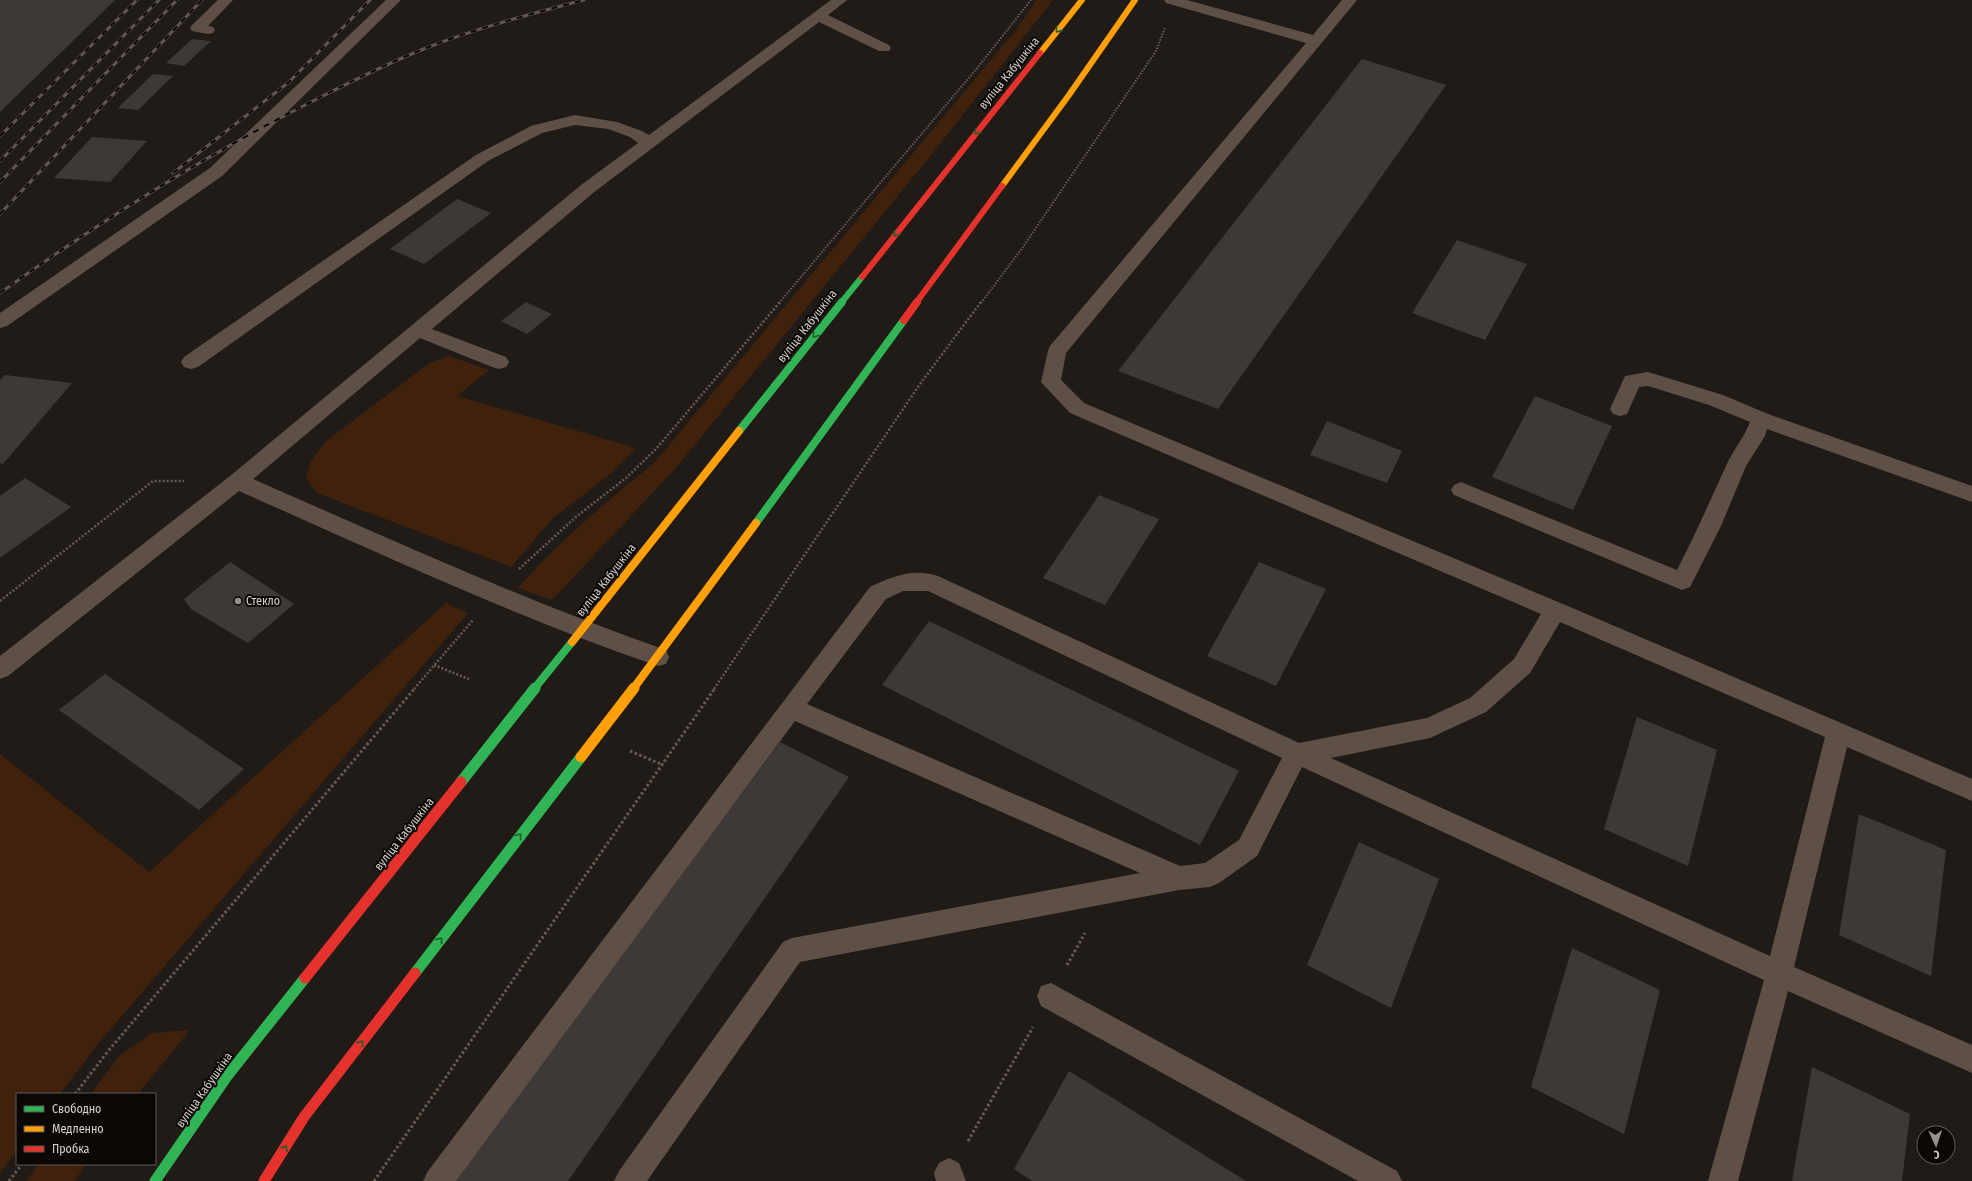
<svg xmlns="http://www.w3.org/2000/svg" width="1972" height="1181" viewBox="0 0 1972 1181" font-family="'Fira Sans Condensed',sans-serif">
<style>
.green{fill:#3f210c}
.building{fill:#3e3936}
.lines{fill:none;stroke-linecap:round;stroke-linejoin:round}
.path-far2{stroke:#655b55;stroke-width:2;stroke-dasharray:1.5 1.5;stroke-linecap:butt}
.path-far1{stroke:#655b55;stroke-width:2.5;stroke-dasharray:2 2;stroke-linecap:butt}
.path{stroke:#655b55;stroke-width:3;stroke-dasharray:2.5 2.5;stroke-linecap:butt}
.lane{fill:#5e5047;fill-rule:evenodd}
.fast-far2{stroke:#30b455;stroke-width:6}
.fast-far1{stroke:#30b455;stroke-width:8}
.fast{stroke:#30b455;stroke-width:11}
.slow-far2{stroke:#ff9f0a;stroke-width:6}
.slow-far1{stroke:#ff9f0a;stroke-width:8}
.slow{stroke:#ff9f0a;stroke-width:11}
.jam-far2{stroke:#e5322d;stroke-width:6}
.jam-far1{stroke:#e5322d;stroke-width:8}
.jam{stroke:#e5322d;stroke-width:11}
.rail-casing{stroke:#605651;stroke-width:3}
.rail{stroke:#0b0705;stroke-width:2;stroke-dasharray:6;stroke-linecap:butt}
.oneway{stroke:#1e5e2d}
.poi-dot{fill:#99918e;stroke:#0b0705;stroke-width:1.5}
.labels{text-anchor:middle;stroke-width:4;stroke-linejoin:round;paint-order:stroke}
.street-label{font-size:12px;fill:#d9d1cd;stroke:#0b0705}
.poi-label{font-size:12px;fill:#d9d1cd;stroke:#0b0705;text-anchor:start}
</style>
<rect width="100%" height="100%" fill="#211b18"/>
<g class="green">
<path d="M1037,0H1053L928,159L675,469L552,600L518,588C559,541 606,502 654,463L1016,30Z"/>
<polygon points="449,356 489,370 457,396 636,448 613,472 553,518 511,567 317,493 306,478 311,461 325,442 431,362"/>
<polygon points="446,603 468,613 97,1045 60,1094 17,1094 17,1151 0,1173 0,754 149,872"/>
<polygon points="190,1030 138,1094 91,1094 119,1056 152,1033"/>
<polygon points="39,1164 87,1164 74,1181 26,1181"/>
</g>
<g class="building">
<polygon points="0,0 115,0 0,112"/>
<polygon points="192,39 211,41 184,66 166,63"/>
<polygon points="1362,59 1446,85 1218,409 1118,371"/>
<polygon points="153,74 173,76 138,110 118,108"/>
<polygon points="92,137 147,141 110,182 54,178"/>
<polygon points="457,199 491,213 424,264 390,249"/>
<polygon points="1457,240 1527,264 1485,340 1412,313"/>
<polygon points="526,302 552,314 527,334 501,321"/>
<polygon points="5,375 72,383 3,464 0,463 0,380"/>
<polygon points="1535,396 1612,426 1573,510 1492,477"/>
<polygon points="1327,421 1402,451 1387,483 1310,455"/>
<polygon points="25,478 71,507 0,558 0,496"/>
<polygon points="1099,495 1159,519 1105,605 1043,578"/>
<polygon points="230,562 294,604 248,643 191,609 184,599"/>
<polygon points="1259,562 1326,589 1276,686 1207,656"/>
<polygon points="929,621 1239,771 1200,845 882,685"/>
<polygon points="105,674 244,769 199,810 59,710"/>
<polygon points="1637,717 1717,750 1688,866 1604,829"/>
<polygon points="780,742 849,777 568,1181 452,1181"/>
<polygon points="1859,814 1946,850 1931,976 1839,935"/>
<polygon points="1359,842 1439,879 1391,1008 1307,965"/>
<polygon points="1572,948 1660,990 1624,1134 1531,1087"/>
<polygon points="1812,1067 1910,1114 1902,1181 1792,1181"/>
<polygon points="1069,1071 1246,1181 1032,1181 1014,1169"/>
</g>
<g class="lines">
<g class="path-far2">
<polyline points="779,303 978,67 1031,0"/>
<polyline points="981,303 1023,247 1156,51 1165,28"/>
</g>
<g class="path-far1">
<polyline points="519,569 577,516 626,478 656,449 780,302"/>
<polyline points="0,601 153,481 184,481"/>
<polyline points="434,665 471,680"/>
<polyline points="414,689 473,620"/>
<polyline points="714,689 920,384 981,302"/>
</g>
<g class="path">
<polyline points="630,751 663,765"/>
<polyline points="1067,965 1085,933"/>
<polyline points="75,1094 109,1050 415,688"/>
<polyline points="968,1141 1033,1027"/>
<polyline points="9,1181 22,1164"/>
<polyline points="374,1181 715,688"/>
</g>
<g class="lane">
<polygon points="218,0 233,0 208,26 213,27 215,30 213,33 208,34 192,31 190,28 192,25"/>
<polygon points="386,0 401,0 222,176 7,326 0,328 0,313 210,168"/>
<path d="M831,0H847L828,15L889,45L891,48L889,51H879L819,22L593,193L432,329L506,357L509,362L506,367L499,369L492,367L420,338L253,479C390,539 525,601 666,650L669,657L666,664L658,666C515,617 377,552 239,491L8,676L0,679V656L230,476L581,185L638,143L630,137L608,129L575,125L542,133L488,161L198,367L191,369L184,367L181,362L184,357L476,155L531,126L575,115L617,122L642,131L649,135Z"/>
<path d="M1164,0H1187L1313,35L1342,0H1357L1066,353L1061,380L1084,403L1563,604L1972,779V801L1847,747L1794,967L1972,1045V1073L1788,991L1738,1181H1708L1764,980L1302,767L1257,856L1219,883L1210,887L1179,890L800,962L647,1181H614L619,1171L783,942L792,938L1140,873L795,721L456,1181H423L428,1171L870,587C893,576 913,568 938,576L1299,743L1427,718L1470,698L1514,659L1541,614L1070,413L1041,382L1048,351L1050,346L1306,43L1166,3ZM903,591H928L1282,758L1239,840L1205,863L1180,866L807,704L886,599ZM1560,622L1825,737L1770,956L1331,758L1430,738L1486,712L1530,673Z"/>
<path d="M1648,372L1723,395L1768,414L1972,486V502L1767,429L1765,436L1746,466L1721,526L1690,587L1682,590L1454,495L1451,490L1454,485L1461,482L1468,485L1677,570C1695,535 1710,501 1726,466C1733,450 1744,438 1750,422L1709,405L1648,386L1639,387L1627,414L1620,416L1613,414L1610,409L1625,376Z"/>
<polygon points="1051,983 1397,1171 1402,1181 1358,1181 1041,1006 1037,996 1041,986"/>
<polygon points="949,1158 959,1163 966,1181 936,1181 934,1173 939,1163"/>
</g>
<polyline class="fast-far2" points="841,303 862,277"/>
<g class="fast-far1">
<polyline points="739,431 842,302"/>
<polyline points="756,523 904,320"/>
<polyline points="534,689 572,642"/>
</g>
<g class="fast">
<polyline points="461,782 535,688"/>
<polyline points="415,973 581,757"/>
<polyline points="155,1181 228,1075 305,978"/>
</g>
<g class="slow-far2">
<polyline points="1040,53 1082,0"/>
<polyline points="1002,186 1069,95 1135,0"/>
</g>
<g class="slow-far1">
<polyline points="572,642 739,431"/>
<polyline points="633,689 756,523"/>
</g>
<polyline class="slow" points="581,757 634,688"/>
<g class="jam-far2">
<polyline points="862,277 1040,53"/>
<polyline points="916,303 1002,186"/>
</g>
<polyline class="jam-far1" points="904,320 917,302"/>
<g class="jam">
<polyline points="305,978 461,782"/>
<polyline points="264,1181 304,1117 415,973"/>
</g>
<g class="rail-casing">
<g id="rail">
<polyline points="0,136 137,0"/>
<polyline points="0,161 159,0"/>
<polyline points="173,173 289,82 370,0"/>
<polyline points="0,182 177,0"/>
<polyline points="0,214 202,0"/>
<path d="M0,293C99,222 201,158 309,103C348,83 386,64 426,48C477,28 531,14 584,0"/>
</g>
</g>
<use href="#rail" class="rail"/>
</g>
<defs><path id="oneway-chevron" d="M-2-3.5L2.5 0L-2 3.5" fill="none" stroke-width="1.6" stroke-linecap="round" stroke-linejoin="round"/></defs>
<g class="oneway">
<use href="#oneway-chevron" transform="translate(1058 30) rotate(129)"/>
<use href="#oneway-chevron" transform="translate(977 132) rotate(128)"/>
<use href="#oneway-chevron" transform="translate(896 234) rotate(128)"/>
<use href="#oneway-chevron" transform="translate(815 335) rotate(128)"/>
<use href="#oneway-chevron" transform="translate(519 836) rotate(-53)"/>
<use href="#oneway-chevron" transform="translate(440 940) rotate(-53)"/>
<use href="#oneway-chevron" transform="translate(361 1043) rotate(-53)"/>
<use href="#oneway-chevron" transform="translate(285 1148) rotate(-58)"/>
</g>
<circle class="poi-dot" cx="238" cy="601" r="4"/>
<g class="labels">
<g class="street-label">
<text transform="translate(1009 73) rotate(-51)" y="4">вуліца Кабушкіна</text>
<text transform="translate(807 326) rotate(-52)" y="4">вуліца Кабушкіна</text>
<text transform="translate(606 580) rotate(-52)" y="4">вуліца Кабушкіна</text>
<text transform="translate(404 834) rotate(-52)" y="4">вуліца Кабушкіна</text>
<text transform="translate(204 1090) rotate(-55)" y="4">вуліца Кабушкіна</text>
</g>
<g class="poi-label">
<text x="246" y="605">Стекло</text>
</g>
</g>
<rect x="16" y="1093" width="140" height="72" fill="#0b0705" stroke="#5d5855"/>
<rect x="24" y="1106" width="20" height="6" fill="#30b455" stroke="#5d5855"/>
<text x="52" y="1113" font-size="12" fill="#d9d1cd">Свободно</text>
<rect x="24" y="1126" width="20" height="6" fill="#ff9f0a" stroke="#5d5855"/>
<text x="52" y="1133" font-size="12" fill="#d9d1cd">Медленно</text>
<rect x="24" y="1146" width="20" height="6" fill="#e5322d" stroke="#5d5855"/>
<text x="52" y="1153" font-size="12" fill="#d9d1cd">Пробка</text>
<g transform="translate(1936 1145) rotate(177)"><circle r="19" fill="#0b0705" stroke="#5d5855"/>
<path d="M0-3L7 15L0 10L-7 15Z" fill="#99918e"/>
<text y="-6" font-size="11" font-weight="bold" text-anchor="middle" fill="#d9d1cd">С</text>
</g>
</svg>
